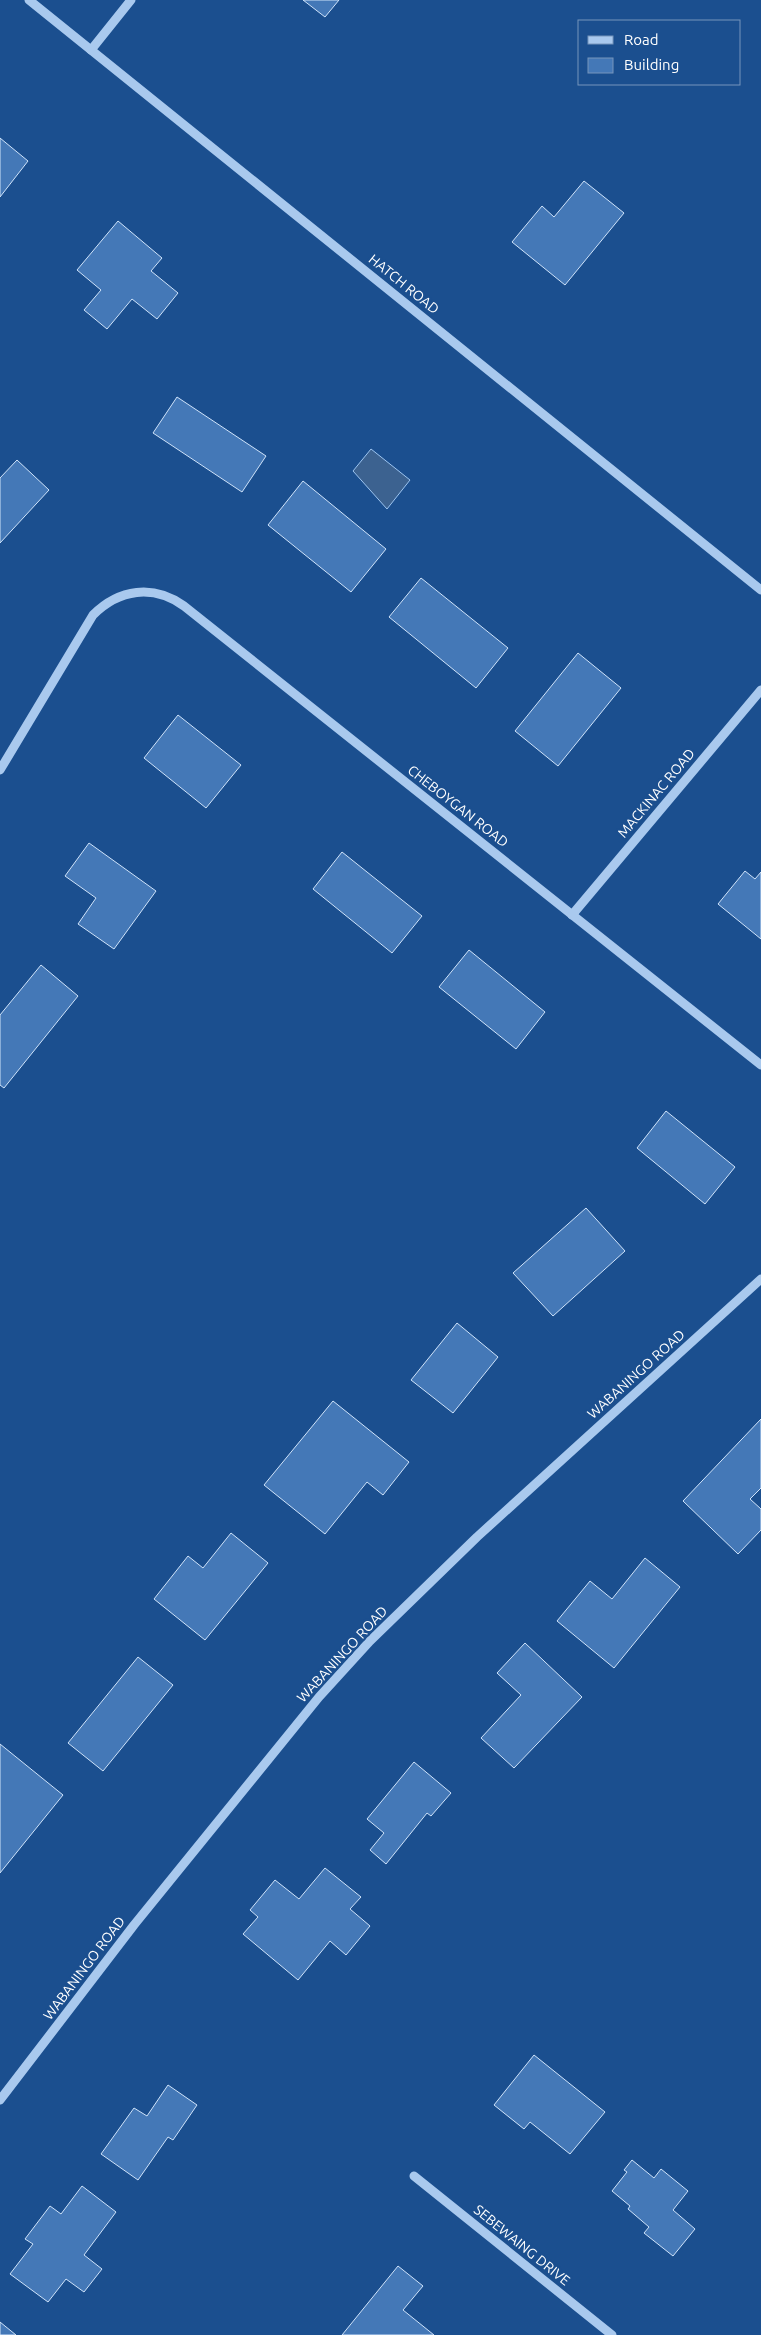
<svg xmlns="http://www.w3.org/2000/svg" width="761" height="2335" viewBox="0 0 761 2335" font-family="Ubuntu,sans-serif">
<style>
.water{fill:#3c6290;stroke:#9cc4f0}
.building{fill:#4478b7;stroke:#cfe3fa}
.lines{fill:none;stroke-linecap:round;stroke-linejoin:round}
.minor{stroke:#a9c9ee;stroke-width:9}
.labels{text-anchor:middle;stroke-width:4.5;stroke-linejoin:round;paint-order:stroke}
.street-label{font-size:14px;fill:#fff;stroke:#1b4f8f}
</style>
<rect width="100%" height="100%" fill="#1b4f8f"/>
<polygon class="water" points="371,449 410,480 387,509 353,471"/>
<g class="building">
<polygon points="303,0 339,0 325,17"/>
<polygon points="0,138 28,161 0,197"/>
<polygon points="584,181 624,213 565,285 512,242 542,206 554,217"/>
<polygon points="118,221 162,258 151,271 178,293 157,319 132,299 107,329 84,310 101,290 77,270"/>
<polygon points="177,397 266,456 242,492 153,433"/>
<polygon points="17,460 49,490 0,543 0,478"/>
<polygon points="303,481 386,549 351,592 268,525"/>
<polygon points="421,578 508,648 476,688 389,617"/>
<polygon points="578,653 621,688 558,766 515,731"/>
<polygon points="178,715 241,765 206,808 144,758"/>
<polygon points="89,843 156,891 114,949 78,924 96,898 65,876"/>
<polygon points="342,852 422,916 392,953 313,889"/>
<polygon points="745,871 755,879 761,872 761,939 718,904"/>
<polygon points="469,950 545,1012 516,1049 439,987"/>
<polygon points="41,965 78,996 4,1088 0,1085 0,1015"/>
<polygon points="666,1111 735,1167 705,1204 637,1148"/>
<polygon points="586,1208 625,1251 553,1316 513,1273"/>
<polygon points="457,1323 498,1357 453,1413 411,1380"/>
<polygon points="333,1401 409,1462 383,1495 367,1482 325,1534 264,1485"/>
<polygon points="761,1419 761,1488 750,1499 761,1509 761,1530 738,1554 683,1501"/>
<polygon points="231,1533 268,1563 205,1640 154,1599 188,1556 203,1568"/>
<polygon points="645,1558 680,1587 614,1668 557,1621 590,1581 612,1599"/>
<polygon points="525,1643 582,1697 514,1768 481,1738 521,1695 497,1673"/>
<polygon points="138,1657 173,1685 103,1771 68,1743"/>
<polygon points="0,1744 63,1795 0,1873"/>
<polygon points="414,1762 451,1793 431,1816 427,1813 386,1864 370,1850 384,1833 367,1819"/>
<polygon points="325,1868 361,1897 350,1909 370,1926 346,1955 330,1941 298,1980 243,1934 258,1917 250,1910 275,1880 299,1899"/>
<polygon points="534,2055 605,2112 570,2154 530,2122 524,2129 494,2105"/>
<polygon points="168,2085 197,2105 173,2140 168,2137 138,2180 101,2154 134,2108 147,2116"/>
<polygon points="632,2160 654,2178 661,2169 688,2191 673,2210 695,2229 673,2256 644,2233 649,2227 628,2209 630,2206 612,2191 627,2172 624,2170"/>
<polygon points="82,2186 116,2212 84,2255 102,2269 84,2292 66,2279 48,2302 10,2274 33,2244 25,2239 50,2206 61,2214"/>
<polygon points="398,2266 423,2286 403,2310 434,2335 342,2335"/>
<polygon points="0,2322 16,2335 0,2335"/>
</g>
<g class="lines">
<g class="minor">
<polyline points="29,0 761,590"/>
<polyline points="91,50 131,0"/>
<path d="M0,770L93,615C119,589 153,584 184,606L761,1065"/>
<polyline points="572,915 761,690"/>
<polyline points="0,2100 134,1925 319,1697 370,1641 477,1537 761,1279"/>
<polyline points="414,2176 612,2335"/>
</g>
</g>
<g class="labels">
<g class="street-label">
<text transform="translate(404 284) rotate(39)" y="5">HATCH ROAD</text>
<text transform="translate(656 793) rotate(-50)" y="5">MACKINAC ROAD</text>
<text transform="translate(458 806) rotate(38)" y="5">CHEBOYGAN ROAD</text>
<text transform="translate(636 1374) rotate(-42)" y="5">WABANINGO ROAD</text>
<text transform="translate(342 1654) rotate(-47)" y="5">WABANINGO ROAD</text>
<text transform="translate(84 1968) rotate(-53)" y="5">WABANINGO ROAD</text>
<text transform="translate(522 2245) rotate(39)" y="5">SEBEWAING DRIVE</text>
</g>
</g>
<rect x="578" y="20" width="162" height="65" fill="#1b4f8f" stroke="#7695bc"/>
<rect x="588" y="36" width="25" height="8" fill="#a9c9ee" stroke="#7695bc"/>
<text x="624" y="45" font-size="15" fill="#ffffff">Road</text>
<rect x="588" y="58" width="25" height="15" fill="#4478b7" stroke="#7695bc"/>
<text x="624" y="70" font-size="15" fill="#ffffff">Building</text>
</svg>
